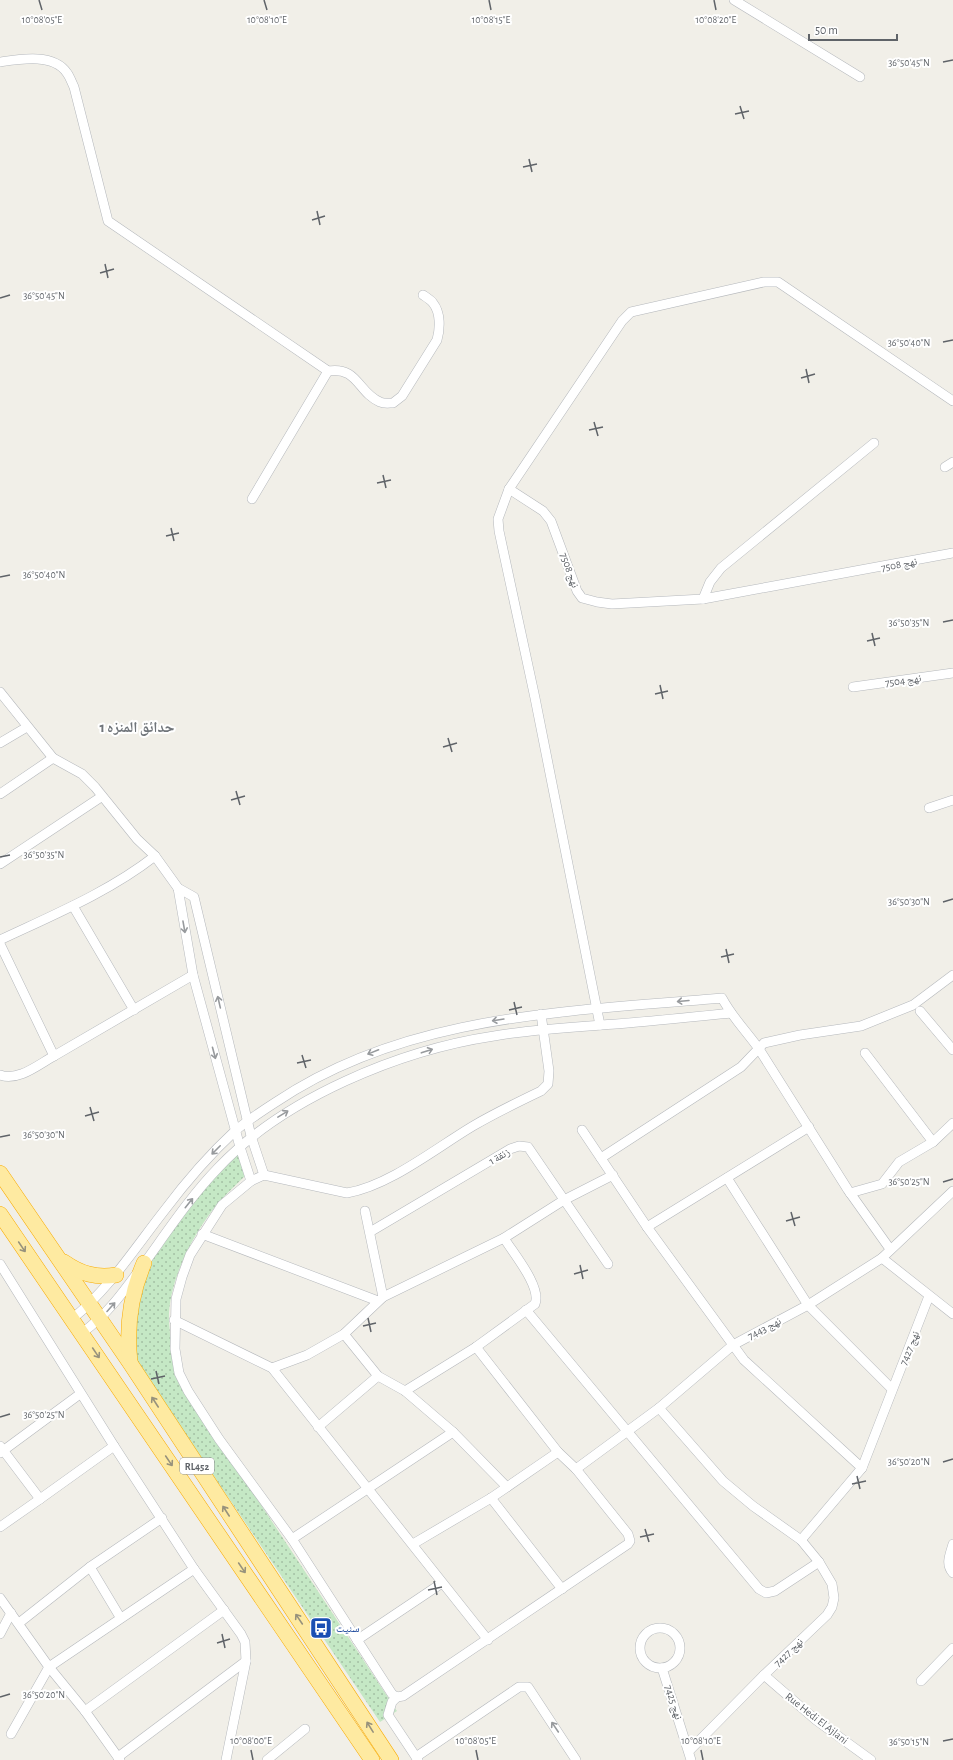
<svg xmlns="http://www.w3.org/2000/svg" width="953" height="1760" viewBox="0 0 953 1760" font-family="'Alegreya Sans','Noto Naskh Arabic',sans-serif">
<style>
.grass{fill:url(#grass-dots)}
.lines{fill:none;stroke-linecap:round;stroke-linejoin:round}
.minor-casing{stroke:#b5b8bc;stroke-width:10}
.trunk-casing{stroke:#f9ab00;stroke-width:16}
.minor{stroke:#fff;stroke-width:9}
.trunk{stroke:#feeaa1;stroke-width:15}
.oneway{stroke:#979a9d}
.oneway2{stroke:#97927c}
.ticks{fill:none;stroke:#5f6368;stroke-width:1.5}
.labels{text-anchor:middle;stroke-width:4;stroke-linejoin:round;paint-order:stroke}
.shield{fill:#fff;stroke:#8f9295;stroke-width:1}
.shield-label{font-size:10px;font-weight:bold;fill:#5f6368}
.street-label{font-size:11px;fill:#5f6368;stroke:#fff}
.transit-label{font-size:11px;fill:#164399;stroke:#fff;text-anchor:start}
.district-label{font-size:15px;font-weight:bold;fill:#70757a;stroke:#fff}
.ticks-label{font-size:10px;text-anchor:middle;fill:#5f6368;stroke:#fff;stroke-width:4;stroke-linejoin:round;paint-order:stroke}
</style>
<defs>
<pattern id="grass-dots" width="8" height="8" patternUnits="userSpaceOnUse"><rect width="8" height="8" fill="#c5e8c5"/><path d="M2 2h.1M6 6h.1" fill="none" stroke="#a3c0a4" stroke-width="1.8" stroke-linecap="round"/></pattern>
</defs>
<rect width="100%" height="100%" fill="#f1efe8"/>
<path class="grass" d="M237,1151L245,1176C236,1185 227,1193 219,1202C194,1231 167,1283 169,1322C170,1341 174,1360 178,1379L397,1711L380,1722L136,1361L133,1305L149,1264L183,1208Z"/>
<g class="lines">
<g class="minor-casing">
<g id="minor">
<polyline points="734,0 860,77"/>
<path d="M0,62C20,59 54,53 67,73C70,77 72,83 74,87L108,221L328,371C358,366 358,393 380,402C384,404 389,403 393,403L402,396L437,340C440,329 441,313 433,303C431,300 426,297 423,295"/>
<polyline points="945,467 953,462"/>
<polyline points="509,489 543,511 551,521 577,591 582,598 597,602 612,604 703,599 953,553"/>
<polyline points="252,499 328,371"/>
<polyline points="703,599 710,582 721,568 874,443"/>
<polyline points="853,687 953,673"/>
<polyline points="0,692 53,758 82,774 95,787 137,839 155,856 178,888 194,897 251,1136 264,1175"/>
<polyline points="0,743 27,727"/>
<polyline points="0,794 53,758"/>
<polyline points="929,808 953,800"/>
<polyline points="0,864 101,797"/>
<polyline points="178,888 193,975 240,1147 251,1181"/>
<polyline points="73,906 134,1010"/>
<path d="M0,940C53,915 109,892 155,856"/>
<polyline points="0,944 54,1056 193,975"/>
<polyline points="920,1011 953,1050"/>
<polyline points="600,1025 535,698 499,531 498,519 509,489 622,321 631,312 764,282 778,282 953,401"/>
<polyline points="865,1053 933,1142"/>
<path d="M0,1075C18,1082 39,1064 54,1056"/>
<polyline points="582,1130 647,1227 744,1360 862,1468"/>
<polyline points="601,1158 741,1067 764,1043 800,1035 861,1026 913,1005 953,975"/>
<polyline points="727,1178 808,1305 892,1389"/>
<polyline points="850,1193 882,1184 899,1162 933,1142 953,1123"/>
<polyline points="365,1211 383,1297"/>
<polyline points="647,1227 809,1127"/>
<polyline points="370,1232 510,1149 519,1146 528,1147 608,1264"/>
<polyline points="202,1234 378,1301"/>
<polyline points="882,1258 953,1314"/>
<polyline points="0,1264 114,1446 194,1569 241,1634 245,1642 246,1661 226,1760"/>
<polyline points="526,1310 759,1589 766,1593 775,1591 819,1562"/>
<path d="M72,1319C109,1289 135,1248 164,1211C185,1183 209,1155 235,1131C248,1120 262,1111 276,1102C408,1013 569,1012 722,998C732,1017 747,1032 759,1049L848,1190L890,1249"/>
<polyline points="174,1320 272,1368 488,1640"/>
<path d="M82,1333C109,1313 124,1291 143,1265C167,1232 190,1197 218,1168C284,1098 400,1050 494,1036C534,1029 575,1027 616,1024C654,1021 692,1017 731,1013"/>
<polyline points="344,1334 378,1376 405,1391 453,1432 507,1487"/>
<path d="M476,1347L558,1452L576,1469L628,1534L630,1541L628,1544L403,1696L397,1697L392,1694L292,1539L219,1439L188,1391L179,1373L175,1349L176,1299L182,1277L190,1255L222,1205L251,1181L264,1175L347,1193C389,1186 436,1148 473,1126C495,1113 518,1102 541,1091L548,1084L549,1071L541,1014"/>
<polyline points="272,1368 307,1355 344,1334 383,1297 504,1238 564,1200 613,1175"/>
<path d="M405,1391L476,1347L535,1304C542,1287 513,1253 504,1238"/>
<polyline points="659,1408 723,1481 753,1506 801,1540 819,1562 832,1584 834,1598 832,1607 827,1615 764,1675 689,1751"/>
<polyline points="318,1427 378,1376"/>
<polyline points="0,1446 40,1499 114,1446"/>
<polyline points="0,1453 80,1394"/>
<polyline points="576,1469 659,1408 733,1345 808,1305 882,1258 953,1191"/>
<polyline points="491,1498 562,1589"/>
<polyline points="0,1527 40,1499"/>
<polyline points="292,1539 453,1432"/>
<polyline points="801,1540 862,1468 929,1296"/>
<polyline points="413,1544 491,1498 558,1452"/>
<path d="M953,1544C950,1555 945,1564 953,1573"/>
<polyline points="90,1567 120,1617"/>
<polyline points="0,1598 49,1667 85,1711 120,1760"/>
<polyline points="19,1623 90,1567 162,1518"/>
<circle cx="660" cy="1648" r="20"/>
<polyline points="0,1634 11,1613"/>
<polyline points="357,1640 442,1583"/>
<polyline points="662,1668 691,1760"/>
<polyline points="764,1675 816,1720 871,1760"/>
<polyline points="921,1681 953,1648"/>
<polyline points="397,1697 392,1702 388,1715 418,1760"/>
<polyline points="85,1711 224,1610"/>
<polyline points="11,1734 49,1667 194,1569"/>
<polyline points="118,1757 246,1661"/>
<polyline points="416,1757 519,1687 528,1687 576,1760"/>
<polyline points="267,1760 305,1729"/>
</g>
</g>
<g class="trunk-casing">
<g id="trunk">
<polyline points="0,1173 130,1363 391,1760"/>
<polyline points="0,1214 372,1760"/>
<path d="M64,1262C81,1274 96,1278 116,1275"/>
<path d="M130,1362C126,1327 130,1296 144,1263"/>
</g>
</g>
<use href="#minor" class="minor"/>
<use href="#trunk" class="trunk"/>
</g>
<defs><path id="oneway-shaft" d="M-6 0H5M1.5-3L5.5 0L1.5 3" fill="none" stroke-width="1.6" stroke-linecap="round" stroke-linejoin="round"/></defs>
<g class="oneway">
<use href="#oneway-shaft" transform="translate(184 927) rotate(80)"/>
<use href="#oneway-shaft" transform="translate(683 1001) rotate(175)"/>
<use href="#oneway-shaft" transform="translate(219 1002) rotate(-103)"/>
<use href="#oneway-shaft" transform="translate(498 1020) rotate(171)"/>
<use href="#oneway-shaft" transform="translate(427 1051) rotate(-18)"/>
<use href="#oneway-shaft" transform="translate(373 1052) rotate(158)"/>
<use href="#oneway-shaft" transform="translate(214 1053) rotate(75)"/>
<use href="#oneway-shaft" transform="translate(283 1114) rotate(-31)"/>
<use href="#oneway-shaft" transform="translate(216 1150) rotate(135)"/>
<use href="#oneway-shaft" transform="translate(189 1203) rotate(-51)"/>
<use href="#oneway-shaft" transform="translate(111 1307) rotate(-48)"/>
<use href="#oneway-shaft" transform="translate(555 1727) rotate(-124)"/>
</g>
<g class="oneway2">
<use href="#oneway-shaft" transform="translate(22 1247) rotate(56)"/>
<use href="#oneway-shaft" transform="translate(96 1353) rotate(56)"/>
<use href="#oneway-shaft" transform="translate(155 1402) rotate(-123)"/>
<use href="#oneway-shaft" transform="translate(169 1461) rotate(56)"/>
<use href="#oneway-shaft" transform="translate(226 1511) rotate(-123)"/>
<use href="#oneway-shaft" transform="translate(242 1568) rotate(56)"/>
<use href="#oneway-shaft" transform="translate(299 1619) rotate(-124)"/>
<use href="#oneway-shaft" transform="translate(370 1727) rotate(-122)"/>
</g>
<path class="ticks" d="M39,0L42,10M264,0L267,10M489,0L491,10M714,0L716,10M943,62L953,60M740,106L744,119M735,114L749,111M529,159L532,172M523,167L537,164M317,211L320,225M312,220L325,216M105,264L108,278M100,273L114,269M0,298L10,295M943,342L953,340M806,369L809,383M801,378L815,374M594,422L598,436M589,430L603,427M383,475L386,488M377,483L391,480M171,528L174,541M166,536L179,533M0,577L10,575M943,622L953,620M872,633L875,646M867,641L880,638M660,685L663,699M655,694L668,691M448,738L452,752M443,747L457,743M236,791L240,805M231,800L245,796M0,857L10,855M943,902L953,899M726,949L729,963M721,957L734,954M514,1002L517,1015M509,1010L522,1007M302,1055L306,1068M297,1063L311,1060M90,1107L94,1121M85,1116L99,1112M0,1137L10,1135M943,1182L953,1179M791,1212L795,1226M786,1221L800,1217M580,1265L583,1279M574,1274L588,1270M368,1318L371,1332M363,1326L376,1323M156,1371L159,1384M151,1379L165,1376M0,1417L10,1414M943,1462L953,1459M857,1476L860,1489M852,1484L866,1481M645,1529L649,1542M640,1537L654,1534M434,1581L437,1595M428,1590L442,1587M222,1634L225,1648M217,1643L230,1639M0,1697L10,1694M943,1741L953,1739M251,1750L253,1760M476,1750L478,1760M701,1750L703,1760"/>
<defs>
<g id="bus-square" transform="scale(1.15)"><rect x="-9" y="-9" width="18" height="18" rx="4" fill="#1a4fb4" stroke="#fff"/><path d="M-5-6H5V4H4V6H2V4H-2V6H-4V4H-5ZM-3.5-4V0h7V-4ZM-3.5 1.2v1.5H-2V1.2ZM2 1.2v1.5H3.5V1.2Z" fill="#fff"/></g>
</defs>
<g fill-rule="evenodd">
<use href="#bus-square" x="321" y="1628"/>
</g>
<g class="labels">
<rect class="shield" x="180" y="1458" width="34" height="16" rx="3"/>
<g class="shield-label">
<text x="197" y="1470">RL452</text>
</g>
<g class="street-label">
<text transform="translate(899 564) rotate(-11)" y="4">نهج 7508</text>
<text transform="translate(570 570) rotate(70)" y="4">نهج 7508</text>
<text transform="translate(903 680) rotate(-8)" y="4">نهج 7504</text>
<text transform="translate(499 1156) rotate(-30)" y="4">زنقة 1</text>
<text transform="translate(764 1328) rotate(-28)" y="4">نهج 7443</text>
<text transform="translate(909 1348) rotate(-68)" y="4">نهج 7427</text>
<text transform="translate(788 1652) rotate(-44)" y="4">نهج 7427</text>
<text transform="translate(674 1702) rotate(72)" y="4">نهج 7425</text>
<text transform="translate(817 1718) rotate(38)" y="4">Rue Hedi El Ajlani</text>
</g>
<g class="transit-label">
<text x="336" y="1632">سنيت</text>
</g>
<g class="district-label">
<text x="137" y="732">حدائق المنزه 1</text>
</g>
</g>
<g class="ticks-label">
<text x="42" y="23">10°08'05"E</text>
<text x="267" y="23">10°08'10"E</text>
<text x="491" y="23">10°08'15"E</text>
<text x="716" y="23">10°08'20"E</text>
<text x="909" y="66">36°50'45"N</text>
<text x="44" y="299">36°50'45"N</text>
<text x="909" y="346">36°50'40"N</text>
<text x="44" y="578">36°50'40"N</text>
<text x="909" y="626">36°50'35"N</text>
<text x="44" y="858">36°50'35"N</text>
<text x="909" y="905">36°50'30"N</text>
<text x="44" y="1138">36°50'30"N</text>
<text x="909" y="1185">36°50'25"N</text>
<text x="44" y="1418">36°50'25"N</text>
<text x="909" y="1465">36°50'20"N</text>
<text x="44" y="1698">36°50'20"N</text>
<text x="251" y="1744">10°08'00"E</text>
<text x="476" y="1744">10°08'05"E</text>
<text x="701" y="1744">10°08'10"E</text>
<text x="909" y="1745">36°50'15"N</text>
</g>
<path d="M809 34v6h88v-6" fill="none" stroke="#5f6368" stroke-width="2"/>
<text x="815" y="34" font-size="12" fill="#5f6368" stroke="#ffffff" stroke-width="3" paint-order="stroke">50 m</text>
</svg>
